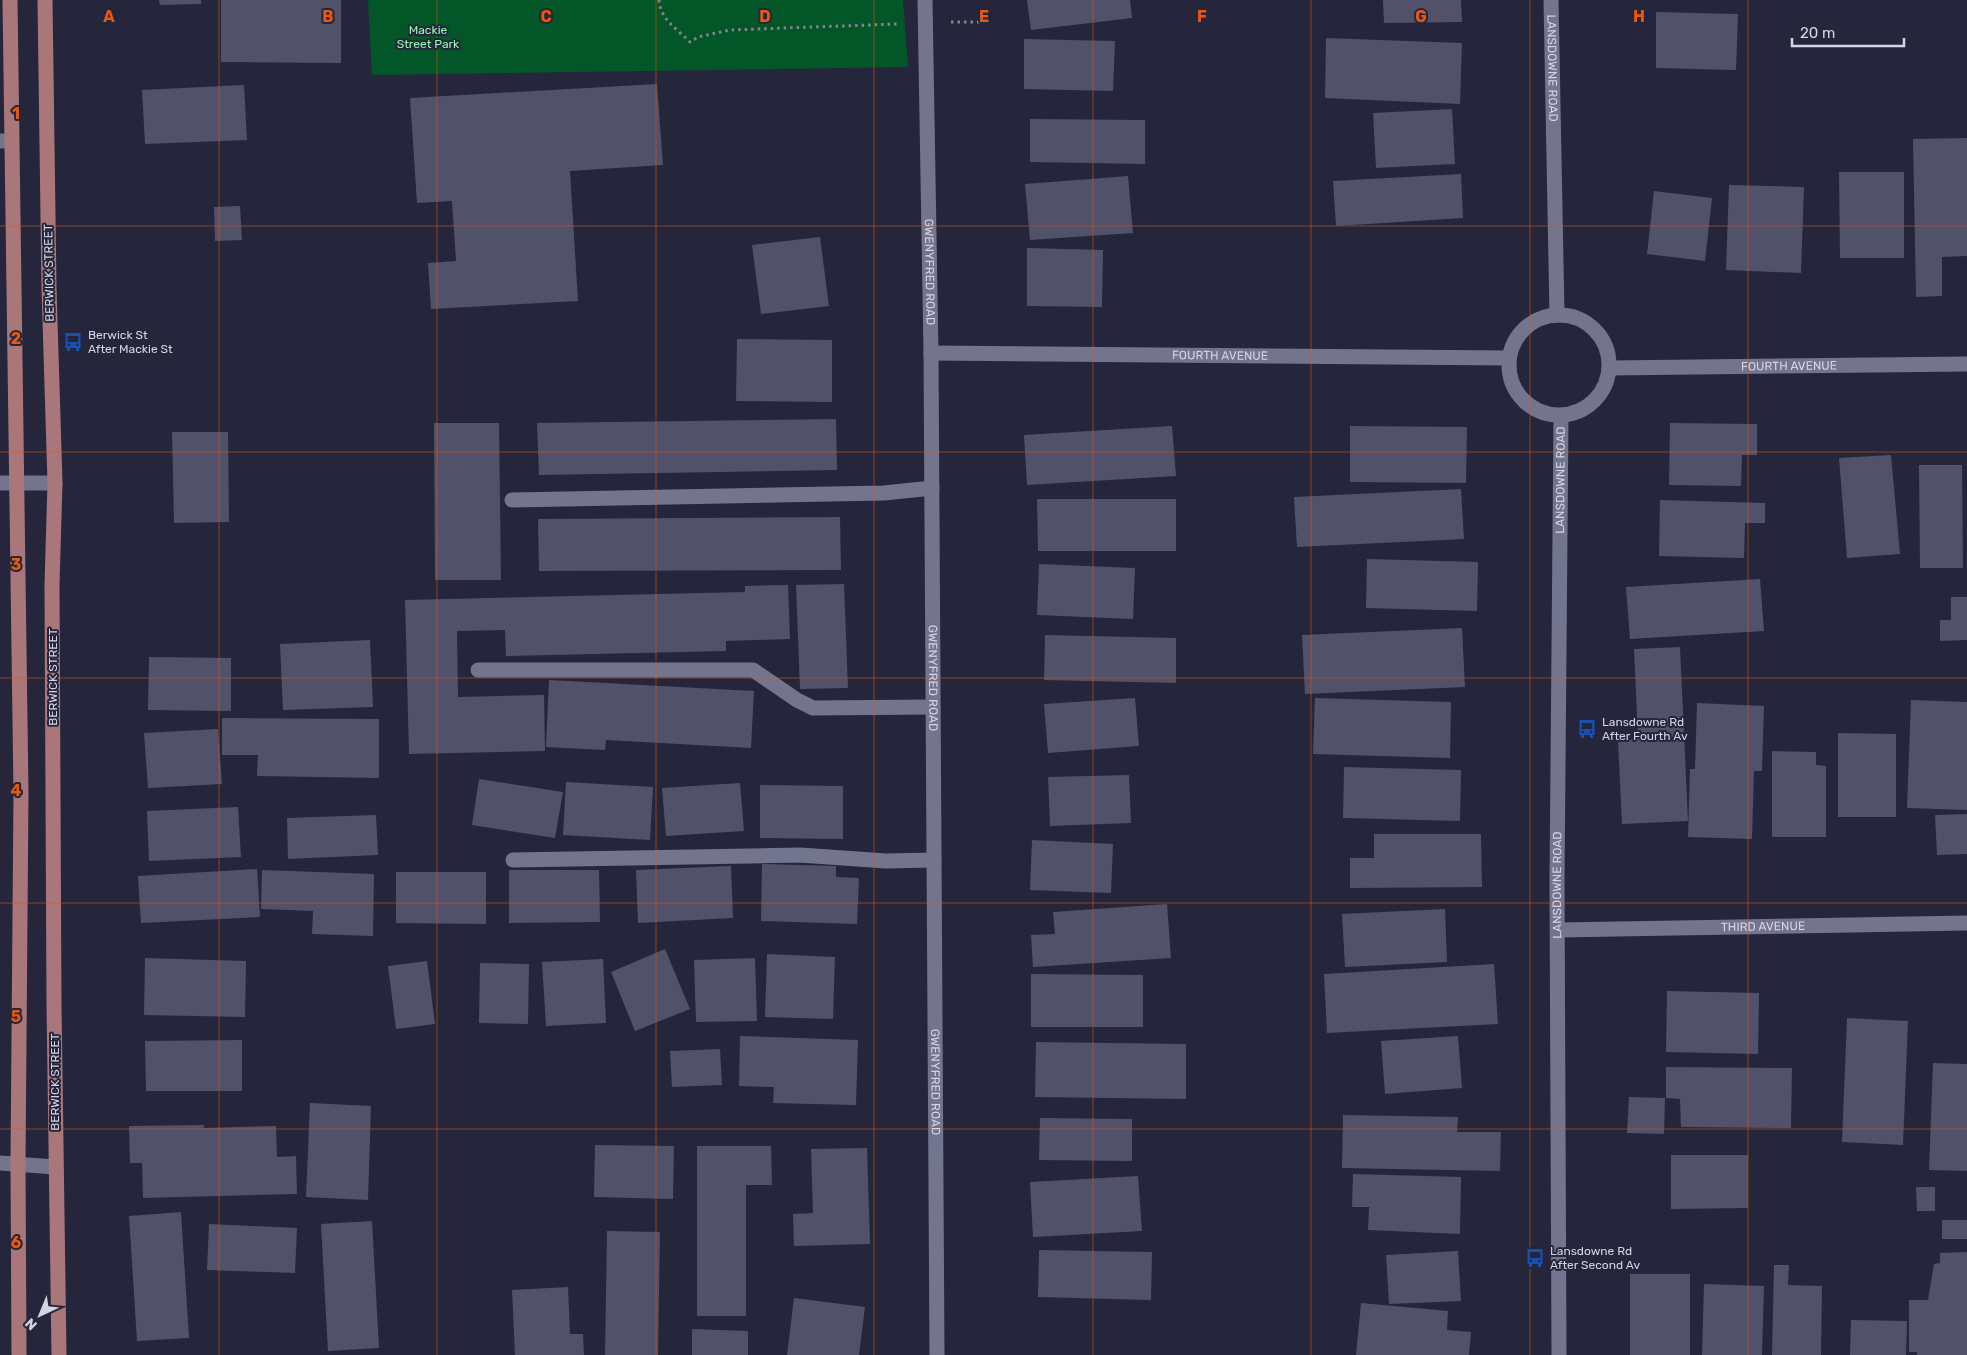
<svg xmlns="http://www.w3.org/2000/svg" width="1967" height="1355" viewBox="0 0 1967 1355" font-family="Rubik,sans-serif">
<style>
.green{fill:#035627}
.building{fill:#515169}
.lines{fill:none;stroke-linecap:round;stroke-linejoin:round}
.path{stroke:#828496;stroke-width:3;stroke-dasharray:2.5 4;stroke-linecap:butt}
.lane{stroke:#73758f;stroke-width:15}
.street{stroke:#73758f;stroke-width:15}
.primary{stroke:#a9777a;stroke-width:15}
.grid{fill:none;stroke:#e8590c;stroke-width:1;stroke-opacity:0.55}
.labels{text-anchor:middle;stroke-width:4;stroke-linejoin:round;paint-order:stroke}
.park-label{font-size:12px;fill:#93f7ac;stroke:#25263c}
.street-label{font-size:12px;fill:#d3d5e3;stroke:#25263c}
.poi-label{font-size:12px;fill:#d3d5e3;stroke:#25263c;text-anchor:start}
.grid-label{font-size:16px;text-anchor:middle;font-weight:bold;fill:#e8590c;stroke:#25263c;stroke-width:4;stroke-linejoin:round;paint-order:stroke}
</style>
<rect width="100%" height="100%" fill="#25263c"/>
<polygon class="green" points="368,0 903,0 908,67 372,75"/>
<g class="building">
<polygon points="159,0 201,0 201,4 160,5"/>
<polygon points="221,0 341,0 341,63 221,62"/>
<polygon points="1027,0 1130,0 1132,18 1031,30"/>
<polygon points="1383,0 1461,0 1462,22 1384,23"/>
<polygon points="1656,12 1738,14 1736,70 1656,68"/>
<polygon points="1326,38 1462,43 1460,104 1325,98"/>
<polygon points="1024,39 1115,41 1113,91 1024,89"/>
<polygon points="657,84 663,165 570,171 578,301 431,309 428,263 456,261 452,201 417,203 410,98"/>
<polygon points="244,85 247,140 145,144 142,90"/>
<polygon points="1452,109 1455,164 1376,168 1373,113"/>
<polygon points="1030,119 1145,120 1145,164 1030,162"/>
<polygon points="1967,138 1967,256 1942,257 1942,296 1916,297 1913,139"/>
<polygon points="1839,172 1904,172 1904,258 1840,258"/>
<polygon points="1461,174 1463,218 1336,226 1333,181"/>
<polygon points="1128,176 1133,233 1030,240 1025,184"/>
<polygon points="1729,185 1804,187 1801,273 1726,270"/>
<polygon points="1654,191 1712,198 1705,261 1647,254"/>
<polygon points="240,206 242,240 215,241 214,207"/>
<polygon points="820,237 829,306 761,314 752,245"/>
<polygon points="1027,248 1103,250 1102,307 1027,306"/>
<polygon points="737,339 832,340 832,402 736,401"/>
<polygon points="836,419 837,470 539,475 537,423"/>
<polygon points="434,423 499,423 501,580 435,580"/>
<polygon points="1670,423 1757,424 1757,455 1742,455 1741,486 1669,485"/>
<polygon points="1172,426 1176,476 1027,485 1024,435"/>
<polygon points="1350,426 1467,427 1466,483 1350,482"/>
<polygon points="172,432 228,432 229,522 174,523"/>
<polygon points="1891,455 1900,554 1847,558 1839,458"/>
<polygon points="1919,465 1962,465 1963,568 1920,568"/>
<polygon points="1461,489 1464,539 1297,547 1294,497"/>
<polygon points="1037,499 1176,499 1176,551 1038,551"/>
<polygon points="1660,500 1765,503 1765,523 1745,523 1744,558 1659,556"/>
<polygon points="840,517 841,570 539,571 538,519"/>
<polygon points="1367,559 1478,562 1477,611 1366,608"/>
<polygon points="1039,564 1135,568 1133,619 1037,615"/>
<polygon points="1760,579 1764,631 1630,639 1626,587"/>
<polygon points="844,584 848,688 800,689 796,585"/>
<polygon points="788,585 790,639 726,641 726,651 506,656 505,630 457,631 458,697 544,695 545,751 409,754 405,600 745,592 745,586"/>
<polygon points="1951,597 1967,597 1967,640 1940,641 1940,620 1951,620"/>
<polygon points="1462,628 1465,687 1305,694 1302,635"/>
<polygon points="1045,635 1176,638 1176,683 1044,680"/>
<polygon points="370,640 373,707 283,710 280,644"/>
<polygon points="1680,647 1688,821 1622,824 1618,741 1638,739 1634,649"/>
<polygon points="149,657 231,658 231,711 148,710"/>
<polygon points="549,680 754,691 751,748 606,740 605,750 546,747"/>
<polygon points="1135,698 1139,746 1048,753 1044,704"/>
<polygon points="1315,698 1451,702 1450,758 1313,754"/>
<polygon points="1911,700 1967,702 1967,810 1907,808"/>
<polygon points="1697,703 1764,706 1762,771 1754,771 1752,839 1688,837 1690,769 1695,769"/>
<polygon points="222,718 379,719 379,778 257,776 258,755 222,755"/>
<polygon points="218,729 222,784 148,788 144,733"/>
<polygon points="1838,733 1896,734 1896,817 1838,817"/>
<polygon points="1772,751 1816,752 1816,765 1826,766 1826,837 1772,837"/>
<polygon points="1344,767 1461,770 1460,821 1343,818"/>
<polygon points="1129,775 1131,823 1050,826 1048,777"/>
<polygon points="479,779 563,792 555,838 472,825"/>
<polygon points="566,782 653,787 650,840 563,835"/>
<polygon points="740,783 744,831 666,836 662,788"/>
<polygon points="760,785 843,786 843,839 760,838"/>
<polygon points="238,807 241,857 149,861 147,811"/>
<polygon points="1967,814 1967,854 1937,855 1935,815"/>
<polygon points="376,815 378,855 288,859 287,818"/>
<polygon points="1374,834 1481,834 1482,887 1350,888 1350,858 1374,858"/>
<polygon points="1032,840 1113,844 1111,893 1030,890"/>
<polygon points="762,864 836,866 836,877 859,878 857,924 761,921"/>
<polygon points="731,866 733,918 638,923 636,870"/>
<polygon points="257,869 260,917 141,923 138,876"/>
<polygon points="262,870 374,874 373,936 312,934 313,911 261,909"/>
<polygon points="509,870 599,870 600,922 509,923"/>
<polygon points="396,872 486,872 486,924 396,923"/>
<polygon points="1167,904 1171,958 1033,967 1031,935 1055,934 1053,912"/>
<polygon points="1445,909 1447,962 1345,967 1342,914"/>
<polygon points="665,949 690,1009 635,1031 611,972"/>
<polygon points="767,954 835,957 833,1019 765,1017"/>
<polygon points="145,958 246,961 245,1017 144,1015"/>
<polygon points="755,958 757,1021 696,1022 694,960"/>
<polygon points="603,959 606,1023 546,1026 542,962"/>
<polygon points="427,961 435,1024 396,1029 388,966"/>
<polygon points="480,963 529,964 528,1024 479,1023"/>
<polygon points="1494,964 1498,1024 1327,1033 1324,974"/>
<polygon points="1031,974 1143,975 1143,1027 1031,1027"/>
<polygon points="1667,991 1759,993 1758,1054 1666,1052"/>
<polygon points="1847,1018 1908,1021 1903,1145 1842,1142"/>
<polygon points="740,1036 858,1040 856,1105 773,1103 774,1087 739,1086"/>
<polygon points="1458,1036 1462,1088 1385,1094 1381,1041"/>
<polygon points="242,1040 242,1091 146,1091 145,1041"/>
<polygon points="1036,1042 1186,1044 1186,1099 1035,1097"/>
<polygon points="720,1049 722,1085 672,1087 670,1051"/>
<polygon points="1933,1063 1967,1064 1967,1171 1929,1170"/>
<polygon points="1666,1067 1792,1068 1791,1128 1681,1127 1680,1099 1666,1098"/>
<polygon points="1629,1097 1665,1098 1664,1134 1627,1133"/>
<polygon points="310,1103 371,1106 368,1200 306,1197"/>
<polygon points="1343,1115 1458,1117 1457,1132 1501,1132 1500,1171 1342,1168"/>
<polygon points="1040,1118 1132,1119 1132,1161 1039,1160"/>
<polygon points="204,1125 204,1128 276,1126 277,1157 296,1156 297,1194 143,1198 142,1163 130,1163 129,1126"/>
<polygon points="595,1145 674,1146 673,1199 594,1197"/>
<polygon points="697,1146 771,1146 772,1185 746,1185 746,1316 697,1316"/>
<polygon points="867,1148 870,1244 794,1246 793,1214 813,1213 811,1149"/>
<polygon points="1671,1155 1748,1155 1748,1208 1671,1209"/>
<polygon points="1353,1174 1461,1177 1460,1234 1368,1230 1369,1207 1352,1207"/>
<polygon points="1138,1176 1142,1231 1033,1237 1030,1182"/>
<polygon points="1916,1187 1935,1187 1935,1211 1917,1211"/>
<polygon points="181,1212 189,1338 137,1341 129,1216"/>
<rect x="1942" y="1220" width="25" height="19"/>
<polygon points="372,1221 379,1348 328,1351 321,1224"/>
<polygon points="209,1224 297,1228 295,1273 207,1270"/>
<polygon points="607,1231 660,1232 658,1355 605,1355"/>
<polygon points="1039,1250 1152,1252 1151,1300 1038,1297"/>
<polygon points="1458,1251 1461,1301 1389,1304 1386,1255"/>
<polygon points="1967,1252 1967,1355 1917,1355 1917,1352 1909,1352 1909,1300 1928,1300 1934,1264 1940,1263 1940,1253"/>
<polygon points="1774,1265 1789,1265 1788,1285 1822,1286 1821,1355 1772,1355"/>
<rect x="1630" y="1274" width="60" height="81"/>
<polygon points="1704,1284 1764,1286 1762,1355 1702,1355"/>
<polygon points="568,1287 570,1334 583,1334 584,1355 515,1355 512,1290"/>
<polygon points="794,1298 865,1307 859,1355 787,1355"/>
<polygon points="1361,1303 1448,1311 1447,1330 1471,1332 1469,1355 1356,1355"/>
<polygon points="1851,1320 1907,1321 1906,1355 1850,1355"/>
<polygon points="692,1329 748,1331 748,1355 692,1355"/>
</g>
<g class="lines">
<g class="path">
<path d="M659,0C660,19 678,30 690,42L698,37L730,30L897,24"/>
<polyline points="951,22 980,22"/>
</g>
<g class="lane">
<polyline points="0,141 11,141"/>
<polyline points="512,500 884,493 932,488"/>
<polyline points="478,670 753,670 797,700 813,708 933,707"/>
<polyline points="513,860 800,855 886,861 934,860"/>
</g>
<g class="street">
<path id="s1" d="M925,0L931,353L937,1355"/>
<path id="s2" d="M1551,0L1557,315"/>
<circle cx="1559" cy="365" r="50"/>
<path id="s3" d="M931,353L1509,358"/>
<path id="s4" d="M1610,368L1967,364"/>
<polyline points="0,483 55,483"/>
<path id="s5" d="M1558,930L1967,923"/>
<polyline points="0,1163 55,1167"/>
<path id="s6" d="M1559,1355L1557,882L1561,416"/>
</g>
<g class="primary">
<polyline points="10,0 21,793 18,1163 19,1355"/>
<polyline points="45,0 49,288 55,483 52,585 54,1004 59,1355"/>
</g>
</g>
<path class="grid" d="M219,0V1355M437,0V1355M656,0V1355M874,0V1355M1093,0V1355M1311,0V1355M1530,0V1355M1748,0V1355M0,226H1967M0,452H1967M0,678H1967M0,903H1967M0,1129H1967"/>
<defs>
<g id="bus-bare" transform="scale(1.5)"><path d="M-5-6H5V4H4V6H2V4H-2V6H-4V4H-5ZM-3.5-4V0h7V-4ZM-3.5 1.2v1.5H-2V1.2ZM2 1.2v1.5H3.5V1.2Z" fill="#1a4fb4" stroke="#25263c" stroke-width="2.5" paint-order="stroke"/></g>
</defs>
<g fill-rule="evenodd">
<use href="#bus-bare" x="73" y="342"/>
<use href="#bus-bare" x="1587" y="729"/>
<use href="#bus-bare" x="1535" y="1258"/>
</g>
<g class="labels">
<g class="park-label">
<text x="428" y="34">Mackie<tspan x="428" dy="14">Street Park</tspan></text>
</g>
<g class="street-label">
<text dy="4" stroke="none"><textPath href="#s2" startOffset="68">LANSDOWNE ROAD</textPath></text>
<text dy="4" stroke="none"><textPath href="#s1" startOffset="272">GWENYFRED ROAD</textPath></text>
<text transform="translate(49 273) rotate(-91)" y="4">BERWICK STREET</text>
<text dy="4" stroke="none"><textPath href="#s3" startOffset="289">FOURTH AVENUE</textPath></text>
<text dy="4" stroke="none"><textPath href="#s4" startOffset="179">FOURTH AVENUE</textPath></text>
<text dy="4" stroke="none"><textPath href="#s6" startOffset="875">LANSDOWNE ROAD</textPath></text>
<text transform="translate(53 677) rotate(-90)" y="4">BERWICK STREET</text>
<text dy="4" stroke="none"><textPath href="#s1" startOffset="678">GWENYFRED ROAD</textPath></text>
<text dy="4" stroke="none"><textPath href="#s6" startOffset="470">LANSDOWNE ROAD</textPath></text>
<text dy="4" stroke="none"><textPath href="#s5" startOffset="205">THIRD AVENUE</textPath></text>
<text transform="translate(55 1082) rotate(-90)" y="4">BERWICK STREET</text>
<text dy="4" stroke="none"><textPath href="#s1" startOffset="1082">GWENYFRED ROAD</textPath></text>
</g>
<g class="poi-label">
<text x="88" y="339">Berwick St<tspan x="88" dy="14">After Mackie St</tspan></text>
<text x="1602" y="726">Lansdowne Rd<tspan x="1602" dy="14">After Fourth Av</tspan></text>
<text x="1550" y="1255">Lansdowne Rd<tspan x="1550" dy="14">After Second Av</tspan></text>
</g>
</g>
<g class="grid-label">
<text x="109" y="22">A</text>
<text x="328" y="22">B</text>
<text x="546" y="22">C</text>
<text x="765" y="22">D</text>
<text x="984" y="22">E</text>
<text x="1202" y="22">F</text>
<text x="1421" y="22">G</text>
<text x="1639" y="22">H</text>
<text x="16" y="119">1</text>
<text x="16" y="344">2</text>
<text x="16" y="570">3</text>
<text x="16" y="796">4</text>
<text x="16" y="1022">5</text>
<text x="16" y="1248">6</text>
</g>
<g transform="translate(40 1315) rotate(224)" stroke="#25263c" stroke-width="4" paint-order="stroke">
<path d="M0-4L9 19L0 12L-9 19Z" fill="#d3d5e3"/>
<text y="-8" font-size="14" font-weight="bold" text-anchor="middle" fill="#d3d5e3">N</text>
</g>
<path d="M1792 38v8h112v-8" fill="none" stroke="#d3d5e3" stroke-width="2.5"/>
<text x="1800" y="38" font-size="15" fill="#d3d5e3" stroke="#25263c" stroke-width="4" paint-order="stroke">20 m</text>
</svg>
